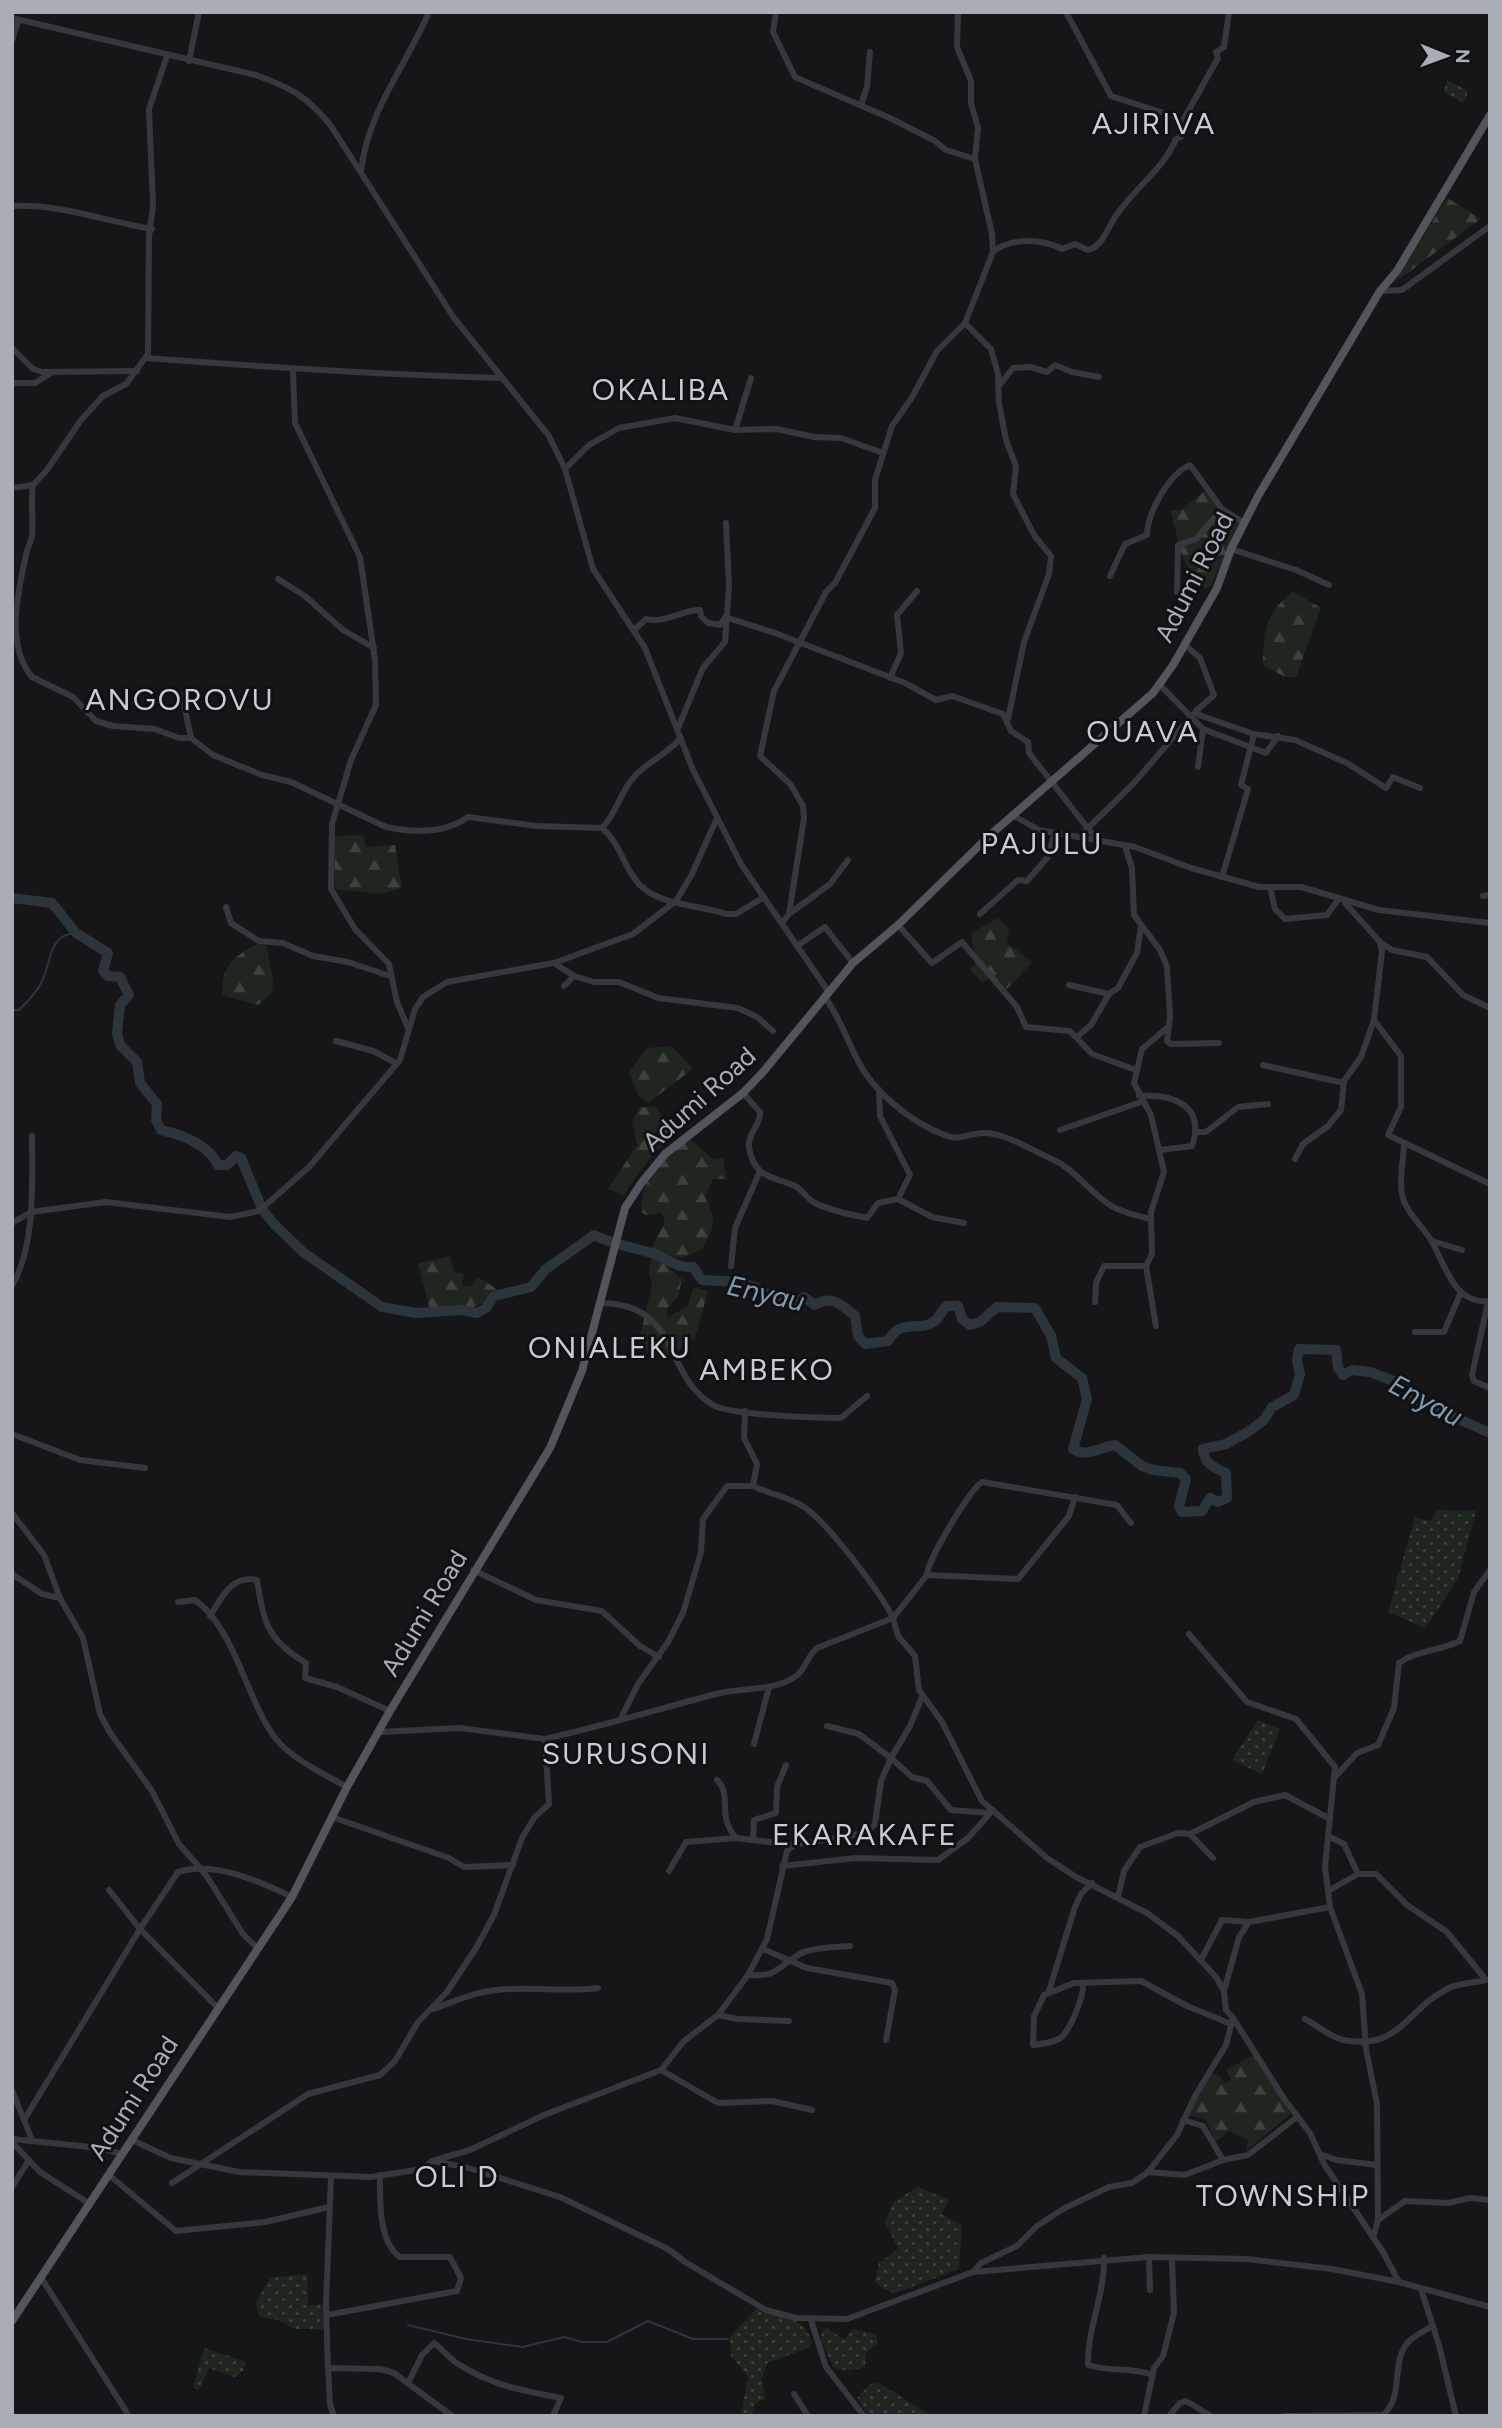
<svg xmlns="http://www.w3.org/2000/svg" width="1502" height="2428" viewBox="0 0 1502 2428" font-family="Figtree,sans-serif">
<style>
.green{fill:url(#green-dots)}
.forest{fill:url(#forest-firs)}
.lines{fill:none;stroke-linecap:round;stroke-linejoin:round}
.stream{stroke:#2c353c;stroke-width:2}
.river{stroke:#2c353c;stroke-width:10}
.minor{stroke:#37383d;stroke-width:6}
.major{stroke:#53555c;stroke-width:8}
.labels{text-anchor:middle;stroke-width:6;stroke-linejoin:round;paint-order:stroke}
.street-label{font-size:26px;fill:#a8adb8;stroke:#111113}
.water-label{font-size:28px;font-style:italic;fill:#7f9bb3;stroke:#111113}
.quarter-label{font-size:30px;letter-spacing:2px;fill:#c9ccd4;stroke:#111113}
</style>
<defs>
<pattern id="green-dots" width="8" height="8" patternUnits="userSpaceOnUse" patternTransform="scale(1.75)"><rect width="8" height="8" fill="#1e261f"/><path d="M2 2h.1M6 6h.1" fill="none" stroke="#3c433d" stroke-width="1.8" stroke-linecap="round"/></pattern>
<pattern id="forest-firs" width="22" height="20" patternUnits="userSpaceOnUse" patternTransform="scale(1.75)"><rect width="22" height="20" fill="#1e261f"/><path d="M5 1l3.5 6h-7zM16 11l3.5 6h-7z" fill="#3c433d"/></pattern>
</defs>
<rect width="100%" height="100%" fill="#161618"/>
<g class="green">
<polygon points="1447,80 1468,91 1464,103 1444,92"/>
<polygon points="1436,1510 1476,1511 1458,1579 1425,1628 1388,1612 1415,1517 1431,1521"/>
<polygon points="1258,1720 1280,1729 1262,1774 1232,1760"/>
<polygon points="918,2187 949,2200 941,2214 962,2225 959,2269 895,2293 881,2288 875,2281 879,2263 898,2249 885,2222 894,2201"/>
<polygon points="307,2274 308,2305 324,2305 325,2329 295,2329 278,2320 260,2317 256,2303 270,2278"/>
<path d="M759,2306C779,2314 808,2319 812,2344L808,2348L767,2363L762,2378L765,2399L754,2404L752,2416H741L748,2376L731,2356L730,2337Z"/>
<polygon points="828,2328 844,2340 853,2329 876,2334 878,2343 866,2353 865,2367 847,2371 833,2367 821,2341 822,2329"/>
<polygon points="204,2348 246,2362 243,2371 235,2377 209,2368 199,2390 193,2388"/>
<polygon points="879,2383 932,2416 868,2416 857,2398 870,2384"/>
</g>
<g class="forest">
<polygon points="1447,198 1481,219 1394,283"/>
<path d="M1205,491L1210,493L1217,506L1239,519L1240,524L1210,587L1205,588C1179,567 1180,541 1170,510H1181Z"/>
<path d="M1293,591L1321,608L1296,677H1285L1263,665C1264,629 1264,616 1293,591Z"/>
<polygon points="364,835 366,847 395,845 402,888 382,894 335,889 334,836"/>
<polygon points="998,918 1009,929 1007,943 1032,962 1007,989 993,976 982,983 970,969 976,963 971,933"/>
<path d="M257,944L266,945L273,978L272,993L258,1005L222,995C222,965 232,958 257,944Z"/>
<polygon points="672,1046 693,1069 648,1103 639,1097 629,1072 647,1048"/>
<polygon points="654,1106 677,1133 653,1154 623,1195 608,1189 637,1145 632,1122 639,1108"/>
<path d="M691,1140L714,1160L723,1158L727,1179H713L705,1197C718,1222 714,1226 702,1250L681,1258L668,1255L662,1262L682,1279L678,1296L667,1309L668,1317L688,1306L693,1287L708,1291L695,1338L670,1356L637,1349L652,1284L649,1273L654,1243L665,1222L662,1213L646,1215L641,1212C640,1182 661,1149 691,1140Z"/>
<path d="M450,1256L454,1272L464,1274L462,1285L470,1287L478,1277L498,1290C476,1315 461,1307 430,1310L418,1263Z"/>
<polygon points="1254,2055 1291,2114 1246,2151 1248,2140 1229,2131 1215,2142 1206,2119 1188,2115 1209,2072 1221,2077 1225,2084 1231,2079 1226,2070"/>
</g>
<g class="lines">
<g class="stream">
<path d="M12,1010H19C29,1000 38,991 43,979C51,961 49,934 76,933"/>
<polyline points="408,2325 466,2339 523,2347 564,2337 582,2342 607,2342 648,2321 693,2339 728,2339"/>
</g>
<path class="river" d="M12,898L52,903L76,933L108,953L103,971L108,976L120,977L129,995L120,1005L117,1033L120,1045L137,1062L140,1083L157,1104L156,1120L161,1130C183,1135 208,1144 218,1165H227L236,1156L241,1158L262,1209L274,1224L303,1252L382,1307L416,1313L462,1310L477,1313L486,1308L494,1296L531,1287L546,1269L594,1235C614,1245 632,1247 652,1253C668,1259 675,1268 693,1267L702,1280L739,1282L755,1287L782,1303L793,1304L804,1297L815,1305C831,1294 842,1305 855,1316L858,1336L865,1344L888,1341C903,1315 921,1335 937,1319C942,1314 941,1310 947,1306H958L962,1319L970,1325L980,1322L997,1307L1035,1308L1051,1336L1056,1358L1082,1378L1087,1399L1073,1449C1087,1458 1100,1447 1115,1445L1142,1466L1153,1470L1180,1473L1186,1479L1179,1506L1182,1512L1202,1511L1210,1498L1218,1502L1227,1498L1226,1473C1213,1467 1204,1464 1203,1449L1226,1444L1248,1432L1264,1420L1272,1407L1294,1395L1300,1374L1297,1361L1299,1349L1336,1350L1338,1368L1343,1375L1352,1370L1370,1372L1404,1385L1414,1399L1490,1433"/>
<g class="minor">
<polyline points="776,12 773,32 795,77 892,119 935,141 946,150 975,159"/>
<polyline points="1066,12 1111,96 1176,117 1181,124"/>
<path d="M12,18L256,75C291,88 307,96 331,126L454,318L549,436L565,469L593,569L645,648L693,770L741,864L828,991"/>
<polyline points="12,41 18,21"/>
<path d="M167,56L149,109L153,205L149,237L148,354L126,384L103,396L81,420L47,470L33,485C30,502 34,518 32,534C32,541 27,548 26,555C18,593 5,644 32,677L73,697L96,721L113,726L155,729L179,738H191L213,755L262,775L291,782L386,827C414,833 444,834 468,817L537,826L602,828C618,841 623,863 635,879C653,906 697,904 726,914H736L764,897"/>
<polyline points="189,61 199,12"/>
<polyline points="861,105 867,87 870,52"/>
<path d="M361,172C367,112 406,66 429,12"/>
<path d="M12,206C62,204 104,221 152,229"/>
<path d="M993,252C1010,237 1043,239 1062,249L1075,244L1088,250C1101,247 1106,232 1112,222C1129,192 1163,171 1176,139L1181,137V124L1218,58L1216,52L1224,47L1229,12"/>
<polyline points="1380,291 1402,290 1490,226"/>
<polyline points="965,323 991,349 998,374 999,403 1006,440 1016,466 1013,494 1034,535 1051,556 1049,574 1024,642 1008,719"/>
<polyline points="12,348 33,369 42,372 137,371"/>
<path d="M146,358C265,367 383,375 502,378"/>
<polyline points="293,370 295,423 360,557 375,660 376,705 351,760 332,824 331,889 355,929 389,964 397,1002 408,1028"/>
<polyline points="12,383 35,383 51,373"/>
<polyline points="998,387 1013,368 1030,367 1047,372 1055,365 1072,372 1099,377"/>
<polyline points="735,430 751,378"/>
<polyline points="565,469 589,445 619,428 675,418 735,430 777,429 814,437 841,438 883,453"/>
<polyline points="12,488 33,485"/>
<polyline points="1231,549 1296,570 1329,585"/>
<path d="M1110,576L1125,544L1147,535C1147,513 1169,474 1190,465L1222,509L1244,523"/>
<polyline points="278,579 305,596 343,630 374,648"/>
<polyline points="1177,592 1178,545 1196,539 1222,509"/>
<polyline points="725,617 775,633 905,683 936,700 952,696 1003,714 1011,731 1028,742 1029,753 1097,840"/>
<path d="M634,630L646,619C665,624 681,610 700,610L701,616L708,623L720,625L724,619"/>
<polyline points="1185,645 1200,658 1214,695 1197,710 1199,715 1254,734 1295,740 1347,763 1386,788 1393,777 1420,788"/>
<polyline points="890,678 901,653 897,615 917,591"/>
<polyline points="1159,684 1203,729 1266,753 1278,736"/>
<polyline points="182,695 191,738"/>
<polyline points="678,728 703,668 725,642 729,587 726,523"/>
<polyline points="1198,767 1203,729"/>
<polyline points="1014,816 1039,830 1135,847 1191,868 1259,887 1301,887 1379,910 1490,923"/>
<path d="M602,828C617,813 620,792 634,777C647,762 666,755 681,738"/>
<polyline points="1085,831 1133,784 1197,710"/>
<polyline points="1125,846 1132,868 1134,915 1160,950 1167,966 1170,1017 1167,1041 1171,1044 1219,1043"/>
<polyline points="1222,877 1248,789 1241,785 1254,734"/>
<polyline points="1270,887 1275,909 1285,919 1327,915 1338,900"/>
<polyline points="1483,896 1490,895"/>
<polyline points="1345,903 1380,942 1392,950 1427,957 1463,995 1490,1008"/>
<polyline points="226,907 231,923 259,941 283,943 313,956 348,962 390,976"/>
<polyline points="789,914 830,884 848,860"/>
<polyline points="980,914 1018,880 1027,881 1047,858 1055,833"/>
<polyline points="782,923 789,914 804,818 803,806 791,785 760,756 774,691 826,592 835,583 875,508 875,480 892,426 911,399 937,351 965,323 993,252 992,234 975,159 978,128 971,103 971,81 957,47 958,12"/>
<polyline points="898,925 932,963 962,942 1017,1007 1026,1027 1070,1031 1092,1054 1136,1070"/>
<polyline points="797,946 825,927 853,963"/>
<polyline points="554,963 574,976 594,982 619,982 658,998 738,1008 757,1017 773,1031"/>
<polyline points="1069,985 1109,994"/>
<polyline points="564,986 574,976"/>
<path d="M824,996C839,1016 845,1035 856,1057C872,1091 911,1123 947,1136C961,1141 969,1133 983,1133C1007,1133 1030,1150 1052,1159C1075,1169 1089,1192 1110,1205C1122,1213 1136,1215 1150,1219"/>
<polyline points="1374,1020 1401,1056 1401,1107 1388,1135 1490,1184"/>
<polyline points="1078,1036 1091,1025 1109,994 1118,988 1137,953 1141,926"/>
<polyline points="336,1041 373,1051 396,1063"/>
<polyline points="1263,1065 1344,1083"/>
<polyline points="879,1090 880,1116 910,1175 898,1199"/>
<path d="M743,1093L760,1112C761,1125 747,1134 749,1147C754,1179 773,1176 795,1186C803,1190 807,1199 815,1203C830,1211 850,1214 867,1218L878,1203L898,1199L932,1217L964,1223"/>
<path d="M1139,1096C1172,1094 1206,1104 1192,1146L1160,1150"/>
<polyline points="1060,1130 1141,1102"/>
<polyline points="1196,1132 1206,1132 1238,1107 1268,1104"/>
<path d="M1404,1146C1403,1161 1399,1180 1402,1194C1405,1212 1422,1225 1431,1240C1445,1264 1454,1306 1490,1301"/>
<polyline points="1295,1159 1303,1144 1328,1126 1341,1110 1344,1081 1361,1057 1374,1020 1382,951 1380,942"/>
<polyline points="12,1223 31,1212 106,1202 230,1217 259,1211 309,1167 400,1060 415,1009 423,997 447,982 554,963 633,934 676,901 691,876 717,818"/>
<polyline points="1432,1241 1462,1250"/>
<polyline points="731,1266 735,1228 760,1171"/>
<path d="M12,1286C36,1244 32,1183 32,1136"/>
<polyline points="1095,1302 1096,1283 1104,1266 1146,1266"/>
<polyline points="1488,1302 1472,1375 1474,1381 1490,1388"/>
<path d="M599,1303C682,1303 662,1375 713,1405C729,1415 818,1418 841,1418L867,1396"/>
<polyline points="1156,1326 1146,1266 1152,1254 1151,1212 1164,1172 1151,1115 1134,1083 1142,1049 1168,1027"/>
<polyline points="1415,1332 1444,1332 1461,1292"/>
<polyline points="12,1434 80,1460 145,1468"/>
<polyline points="12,1513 44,1555 60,1598 83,1638 100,1714 109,1731 152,1791 179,1844 206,1875 243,1934 258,1949"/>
<polyline points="473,1570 536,1600 602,1611 640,1646 659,1657"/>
<polyline points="12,1574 42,1594 60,1598"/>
<path d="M927,1575C927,1561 970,1489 982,1482L1117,1505L1131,1523"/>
<path d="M178,1602L195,1600C235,1628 247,1702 276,1739C292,1759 324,1774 347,1787"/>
<path d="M210,1616C222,1597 231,1575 257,1580C264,1623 267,1640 306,1663L305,1678L337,1687L390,1711"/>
<polyline points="1189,1634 1247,1702 1296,1719 1335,1767 1325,1867 1330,1907 1362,1994 1366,2049 1377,2104 1378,2220 1373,2238"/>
<polyline points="922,1697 910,1726 891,1758 912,1777 927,1781 951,1810 990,1813"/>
<polyline points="621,1718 638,1684 668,1642 683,1613 701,1552 703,1519 727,1486 753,1486"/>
<path d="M545,1739C603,1726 659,1709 716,1694C742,1687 771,1692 795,1677C805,1671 807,1656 817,1648L893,1618C881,1593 827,1522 804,1507C790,1497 769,1494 753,1486L757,1464L744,1438L745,1411"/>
<polyline points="754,1744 769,1687"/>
<path d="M1336,1776L1357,1753L1378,1745L1394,1708L1399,1663C1417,1650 1440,1651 1460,1641L1474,1592L1490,1570"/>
<path d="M717,1780C733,1796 716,1815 736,1838"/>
<polyline points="332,1817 449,1858 464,1867 513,1865"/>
<polyline points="1190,1834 1213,1858"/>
<polyline points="1330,1837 1344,1844 1358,1874"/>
<polyline points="753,1840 754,1820 776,1813 777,1787 786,1765"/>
<polyline points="782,1866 856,1858 938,1860 968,1838 993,1810"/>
<polyline points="669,1871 686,1842 736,1838 794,1845"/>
<polyline points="109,1890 140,1929 217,2007"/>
<polyline points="1118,1897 1124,1871 1140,1847 1178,1833 1190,1834 1254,1802 1285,1795 1330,1819"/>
<polyline points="763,1949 807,1968 892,1983 895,1990 886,2040"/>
<polyline points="1201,1960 1222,1920 1249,1922"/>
<path d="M748,1975C780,1978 780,1963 804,1952C818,1947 835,1947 850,1946"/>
<path d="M1083,1984C1084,1996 1070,2032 1059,2039C1051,2043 1042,2044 1033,2045L1034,2016L1044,1995L1074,1983L1141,1981L1187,2006L1231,2024"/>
<polyline points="1049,1991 1075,1907 1081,1894 1092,1883"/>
<polyline points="1224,1991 1239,1937 1249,1922 1330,1907"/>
<path d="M433,2009C451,2003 471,1993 490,1991C526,1985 561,1993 598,1988"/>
<polyline points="718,2015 737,2019 789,2021"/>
<polyline points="1233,2018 1285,2100 1310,2133 1324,2164 1383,2252 1399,2282"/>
<path d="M1305,2019C1317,2025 1330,2037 1343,2040C1401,2051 1407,2008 1449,1988C1460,1983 1474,1983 1486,1980L1447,1932L1407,1905L1376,1874H1358L1328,1891"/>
<polyline points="661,2070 718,2103 772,2101 812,2110"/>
<polyline points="12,2090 32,2140"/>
<path d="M24,2120L140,1929L178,1872C215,1861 259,1881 292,1897"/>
<polyline points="1183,2120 1203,2126 1223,2160"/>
<polyline points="12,2139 100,2148 122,2154"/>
<polyline points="132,2140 171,2158 239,2172 371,2177 422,2169 432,2161 470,2150 544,2115 661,2070 684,2041 718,2015 748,1975 767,1939 787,1851 794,1845 866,1833 875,1824 881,1781 891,1758 859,1734 827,1726"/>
<polyline points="12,2142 40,2172 90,2204"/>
<polyline points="1320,2154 1336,2160 1377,2165"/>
<polyline points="432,2161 465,2167 560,2197 668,2249 685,2262 766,2310 796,2318 847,2319 973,2272 1149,2257 1247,2259 1332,2269 1399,2282 1490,2307"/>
<polyline points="1148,2172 1185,2175 1223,2160 1248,2155 1297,2117"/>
<polyline points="109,2175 176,2231 265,2222 329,2207"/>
<polyline points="172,2183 308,2094 380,2075 395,2061 418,2022 447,1992 476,1948 494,1915 522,1838 534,1818 549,1804 545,1739 460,1728 379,1732"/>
<polyline points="12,2187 29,2160"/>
<polyline points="1378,2220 1405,2201 1448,2203 1470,2198 1490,2200"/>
<polyline points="1149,2257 1150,2290"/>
<path d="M1104,2258C1105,2294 1087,2329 1088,2365C1109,2372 1132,2367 1153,2375"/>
<polyline points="973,2272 981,2263 1017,2246 1037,2226 1063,2209 1109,2187 1132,2183 1148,2172 1177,2135 1195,2096 1226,2045 1233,2018 1226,2010 1224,1991 1216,1977 1178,1936 1147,1913 1076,1877 1047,1858 982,1801 942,1722 919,1690 915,1656 898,1636 893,1618 927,1575 1018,1579 1069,1516 1075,1497"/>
<polyline points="42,2279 129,2416"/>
<polyline points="1421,2289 1439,2345 1456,2416"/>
<path d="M327,2315L457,2291L461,2278L450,2257H400C378,2242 380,2199 380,2175"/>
<polyline points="811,2320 826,2367 864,2416"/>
<polyline points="328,2368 326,2305 331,2177"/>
<path d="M408,2383L422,2355L434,2343C443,2350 449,2358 458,2364C491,2385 523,2391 561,2398L553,2416"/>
<polyline points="794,2394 808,2416"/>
<polyline points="334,2416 330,2405 328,2368 380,2369 394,2373 452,2416"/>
<polyline points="1144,2416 1154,2368 1163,2356 1174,2313 1172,2258"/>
<polyline points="1169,2416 1180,2403 1186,2401 1211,2416"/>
<path d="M1283,2416L1383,2415C1403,2399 1392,2367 1405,2346C1411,2337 1423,2332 1432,2326"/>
</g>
<polyline class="major" points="12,2321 292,1897 347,1787 390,1711 550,1448 582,1371 625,1208 642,1182 665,1154 743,1093 763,1072 853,963 898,925 989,836 1153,693 1173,665 1217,588 1231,549 1258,496 1380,291 1397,271 1490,115"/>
</g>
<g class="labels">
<g class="street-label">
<text transform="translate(1194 577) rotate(-63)" y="9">Adumi Road</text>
<text transform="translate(699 1099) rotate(-42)" y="9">Adumi Road</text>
<text transform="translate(424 1613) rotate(-59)" y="9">Adumi Road</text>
<text transform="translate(133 2098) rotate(-57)" y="9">Adumi Road</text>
</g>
<g class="water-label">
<text transform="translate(766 1293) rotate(13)" y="10">Enyau</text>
<text transform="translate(1426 1400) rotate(28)" y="10">Enyau</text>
</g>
<g class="quarter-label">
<text x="1154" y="134">AJIRIVA</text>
<text x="661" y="400">OKALIBA</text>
<text x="180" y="710">ANGOROVU</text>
<text x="1143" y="742">OUAVA</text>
<text x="1042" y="854">PAJULU</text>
<text x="610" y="1358">ONIALEKU</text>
<text x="767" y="1380">AMBEKO</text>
<text x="626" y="1764">SURUSONI</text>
<text x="865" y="1845">EKARAKAFE</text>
<text x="457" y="2187">OLI D</text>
<text x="1283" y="2206">TOWNSHIP</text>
</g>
</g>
<rect width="1502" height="2428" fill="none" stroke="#a8adb8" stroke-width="28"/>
<g transform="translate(1446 56) rotate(91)" stroke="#111113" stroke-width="5" paint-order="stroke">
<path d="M0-5L12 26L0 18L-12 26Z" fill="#a8adb8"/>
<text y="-10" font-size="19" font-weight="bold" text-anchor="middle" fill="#a8adb8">N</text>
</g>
</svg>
